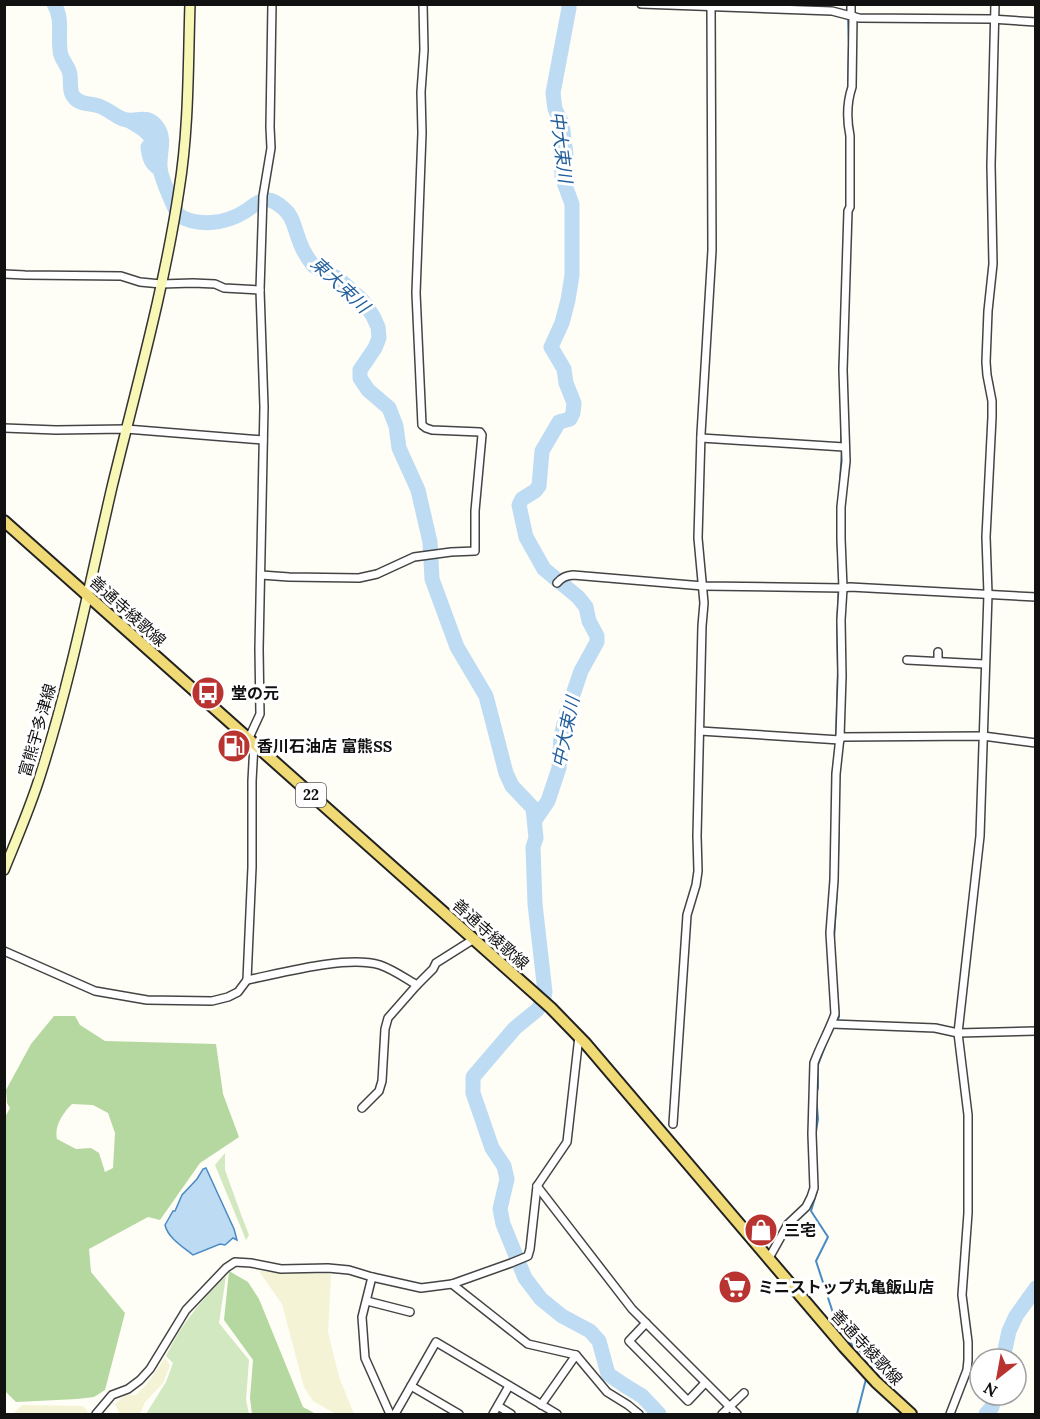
<svg xmlns="http://www.w3.org/2000/svg" width="1040" height="1419" viewBox="0 0 1040 1419" font-family="Lora,'Noto Sans JP',serif">
<style>
.farmland{fill:#f4f3d6}
.green{fill:#d2e8c0}
.forest{fill:#b5d8a0;fill-rule:evenodd}
.water{fill:#bddbf3;stroke:#498bc5;stroke-width:1.5}
.lines{fill:none;stroke-linecap:round;stroke-linejoin:round}
.stream{stroke:#498bc5;stroke-width:2}
.river{stroke:#bddbf3;stroke-width:15}
.street-casing{stroke:#444;stroke-width:10}
.secondary-casing{stroke:#333;stroke-width:12}
.primary-casing{stroke:#222;stroke-width:14}
.street{stroke:#fff;stroke-width:7}
.secondary{stroke:#f9f7b5;stroke-width:9}
.primary{stroke:#efda75;stroke-width:10}
.labels{text-anchor:middle;stroke-width:6;stroke-linejoin:round;paint-order:stroke}
.shield{fill:#fff;stroke:#585858;stroke-width:1.5}
.shield-label{font-size:15px;font-weight:bold;fill:#111}
.street-label{font-size:16px;fill:#111;stroke:#fff}
.poi-label{font-size:16px;font-weight:bold;fill:#111;stroke:#fff;text-anchor:start}
.water-label{font-size:18px;font-style:italic;fill:#215e9c;stroke:#fff}
</style>
<rect width="100%" height="100%" fill="#fefdf6"/>
<g class="farmland">
<polygon points="259,1271 331,1274 328,1332 339,1377 354,1414 336,1414 313,1401 304,1387 282,1304"/>
<polygon points="165,1358 170,1365 163,1383 145,1402 140,1414 120,1414 115,1404 125,1395 136,1395 147,1384"/>
<polygon points="22,1405 83,1406 90,1414 13,1414"/>
</g>
<g class="green">
<polygon points="225,1153 225,1170 242,1217 249,1235 246,1240 215,1165"/>
<path d="M226,1276L219,1323L249,1360L246,1400L249,1414H146L166,1382L173,1363L166,1356C180,1326 202,1299 226,1276Z"/>
</g>
<g class="forest">
<path d="M54,1016H75L80,1025L105,1041L216,1044L223,1094L239,1137L200,1163L160,1220L148,1217L89,1249L91,1272L125,1313L105,1390L94,1397L77,1399L16,1402L4,1390V1119L10,1108L7,1103L6,1090L31,1044ZM72,1104L93,1105L108,1113L115,1133L113,1168L105,1172L99,1153L91,1148L76,1149L57,1139C54,1126 63,1113 72,1104Z"/>
<polygon points="229,1271 248,1282 259,1299 303,1407 316,1414 252,1414 250,1398 253,1360 224,1320"/>
</g>
<path class="water" d="M206,1168L234,1229L237,1240L233,1238L225,1245L220,1244L193,1255C183,1247 168,1238 165,1225L173,1211H175L182,1195L197,1179L203,1169Z"/>
<g class="lines">
<g class="stream">
<polyline points="848,87 849,44 848,18"/>
<polyline points="842,309 842,276"/>
<polyline points="840,375 839,372 841,339"/>
<polyline points="841,410 841,444"/>
<polyline points="839,575 837,531 842,449"/>
<polyline points="836,737 838,669 837,628 839,581"/>
<polyline points="832,818 832,777 836,743"/>
<polyline points="834,939 837,888 839,827 838,826"/>
<polyline points="829,1036 839,1017 837,990"/>
<polyline points="827,1041 818,1065 818,1088 816,1094 818,1119 815,1137 817,1191 811,1211 828,1237 816,1261 834,1316 844,1331 847,1340 867,1357"/>
<polyline points="857,1414 866,1379"/>
</g>
<g class="river">
<path d="M54,4C63,18 58,35 60,50C60,60 69,65 70,75C71,82 69,92 74,97C79,105 91,103 99,106C108,109 115,116 123,119C136,124 146,112 157,127C166,139 159,153 160,167C160,177 173,204 178,215C197,227 225,224 244,212C251,208 258,200 268,200C273,200 280,205 284,209C293,216 294,227 298,237C301,247 307,258 314,266L339,279L362,300L373,316L378,327L379,338L375,348L360,370V378L368,390L389,408L396,426L399,448L418,490L430,542L432,579L457,647L486,696L506,773L512,786L533,808L536,838L533,847L535,904L545,992L543,1002L537,1010L515,1028L473,1077V1093L492,1148L504,1166L507,1179L500,1209L503,1224L525,1278L541,1299L562,1316L590,1331L599,1341L608,1374L624,1385L642,1396L659,1414"/>
<path d="M130,121L143,129L153,139L152,143L148,147C149,157 151,164 160,169"/>
<polyline points="535,820 548,801 559,768 561,737 566,715 581,671 597,642 597,636 589,621 586,607 578,597 544,569 526,537 519,505 522,499 535,491 539,486 542,451 559,422 570,419 573,413 574,403 566,383 564,369 551,347 562,323 568,300 572,275 572,204 562,177 562,167 566,155 562,123 555,109 553,93 569,8 569,4"/>
<polyline points="1003,1359 1009,1331 1016,1316 1036,1288"/>
<polyline points="986,1414 992,1407 995,1395"/>
</g>
<g class="street-casing">
<g id="street">
<polyline points="641,4 832,11 859,18 991,19 1036,22"/>
<polyline points="851,15 851,4"/>
<path d="M853,16L852,87C847,102 847,121 850,136V207L848,211L843,370L846,461L841,507V539L843,588L850,587L1036,597"/>
<polyline points="4,274 25,275 121,276 140,282 161,284 193,283 215,284 224,288 260,290"/>
<polyline points="4,428 56,430 126,429 263,440"/>
<polyline points="701,438 844,447"/>
<polyline points="261,575 289,577 359,578 377,574 414,557 451,552 475,551 475,511 482,435 480,432 432,430 426,428 422,425 416,293 422,133 421,92 424,50 423,4"/>
<path d="M557,583C562,577 566,576 573,575L703,586L843,588L841,620L842,676L840,737L836,774L834,880L830,933L835,1014C829,1031 820,1046 814,1063L812,1134L814,1188L811,1197L806,1207L788,1224L769,1258"/>
<polyline points="938,652 938,661"/>
<polyline points="907,660 984,664"/>
<polyline points="700,731 840,740"/>
<polyline points="840,737 983,736 1036,743"/>
<polyline points="248,740 260,714 259,649 264,407 260,290 263,196 271,148 270,127 272,4"/>
<polyline points="4,951 95,991 147,1000 212,1001 228,997 238,992 247,980 252,867 252,781 254,744"/>
<path d="M247,980C282,973 346,955 380,965C392,969 405,978 417,985"/>
<polyline points="832,1024 935,1028 958,1033 1036,1031"/>
<polyline points="362,1108 379,1091 382,1081 385,1029 388,1018 417,985 433,969 436,963 474,939"/>
<polyline points="673,1124 687,915 696,885 698,871 697,836 702,626 704,603 698,538 701,434 712,250 711,6"/>
<polyline points="537,1186 632,1309 737,1414"/>
<polyline points="372,1277 362,1317 365,1358 390,1414"/>
<polyline points="452,1284 528,1344 576,1355 607,1392 628,1405 639,1414"/>
<polyline points="367,1301 410,1312"/>
<polyline points="646,1323 629,1341 688,1401 705,1383"/>
<polyline points="411,1386 459,1414"/>
<polyline points="541,1405 576,1355"/>
<polyline points="498,1406 511,1414"/>
<polyline points="96,1414 112,1395 128,1389 140,1380 150,1369 186,1310 226,1268 235,1262 251,1263 281,1269 328,1268 349,1270 372,1277 421,1288 452,1284 511,1263 528,1256 530,1249 537,1186 567,1142 579,1036"/>
<polyline points="395,1414 436,1342 557,1414"/>
<polyline points="493,1414 509,1386"/>
<polyline points="722,1414 744,1393"/>
<polyline points="950,1414 967,1370 968,1360 968,1342 962,1295 968,1213 968,1115 958,1033 980,836 988,594 986,537 992,417 992,401 987,375 986,362 988,311 993,264 991,165 995,4"/>
</g>
</g>
<g class="secondary-casing">
<path id="secondary" d="M4,870C17,838 31,806 41,773C71,679 90,582 112,487C136,388 164,290 179,190C189,129 188,66 190,4"/>
</g>
<g class="primary-casing">
<polyline id="primary" points="4,521 551,1008 586,1044 844,1347 876,1382 911,1414"/>
</g>
<use href="#street" class="street"/>
<use href="#secondary" class="secondary"/>
<use href="#primary" class="primary"/>
</g>
<defs>
<g id="bus-disc" transform="scale(1.725)"><circle r="9.5" fill="#b93431" stroke="#fff"/><path d="M-5-6H5V4H4V6H2V4H-2V6H-4V4H-5ZM-3.5-4V0h7V-4ZM-3.5 1.2v1.5H-2V1.2ZM2 1.2v1.5H3.5V1.2Z" fill="#fff"/></g>
<g id="fuel-disc" transform="scale(1.725)"><circle r="9.5" fill="#b93431" stroke="#fff"/><path d="M-5.5-6h7V0h2V4h1.3V-2.5L3-4.5l.8-.8L6-3V5H2.5V1h-1V6h-7ZM-4.2-4.7v3.2H.2V-4.7Z" fill="#fff"/></g>
<g id="shop-disc" transform="scale(1.725)"><circle r="9.5" fill="#b93431" stroke="#fff"/><path d="M-5-2.5h2.3a2.7 3.5 0 0 1 5.4 0H5L5.5 6h-11ZM-1.5-2.5h3a1.5 2.3 0 0 0-3 0Z" fill="#fff"/></g>
<g id="supermarket-disc" transform="scale(1.725)"><circle r="9.5" fill="#b93431" stroke="#fff"/><path d="M-6-5.5h2.5l.6 2H6L4.5 2H-2.5L-4.4-4H-6ZM-1.5 3.2a1.3 1.3 0 1 0 .1 0ZM3 3.2a1.3 1.3 0 1 0 .1 0Z" fill="#fff"/></g>
</defs>
<g fill-rule="evenodd">
<use href="#bus-disc" x="208" y="693"/>
<use href="#fuel-disc" x="234" y="746"/>
<use href="#shop-disc" x="761" y="1230"/>
<use href="#supermarket-disc" x="735" y="1287"/>
</g>
<g class="labels">
<rect class="shield" x="296" y="783" width="30" height="24" rx="4.5"/>
<g class="shield-label">
<text x="311" y="800">22</text>
</g>
<g class="street-label">
<text transform="translate(128 611) rotate(42)" y="6">善通寺綾歌線</text>
<text transform="translate(37 730) rotate(-74)" y="6">富熊宇多津線</text>
<text transform="translate(491 934) rotate(42)" y="6">善通寺綾歌線</text>
<text transform="translate(867 1347) rotate(47)" y="6">善通寺綾歌線</text>
</g>
<g class="poi-label">
<text x="231" y="699">堂の元</text>
<text x="257" y="752">香川石油店 富熊SS</text>
<text x="784" y="1236">三宅</text>
<text x="758" y="1293">ミニストップ丸亀飯山店</text>
</g>
<g class="water-label">
<text transform="translate(561 147) rotate(83)" y="6">中大束川</text>
<text transform="translate(340 285) rotate(43)" y="6">東大束川</text>
<text transform="translate(566 732) rotate(-78)" y="6">中大束川</text>
</g>
</g>
<rect width="1040" height="1419" fill="none" stroke="#111111" stroke-width="12"/>
<g transform="translate(998 1377) rotate(211)"><circle r="28" fill="#ffffff" stroke="#a0a0a0" stroke-width="1.5"/>
<path d="M0-4.5L10 22L0 15L-10 22Z" fill="#b93431"/>
<text y="-9" font-size="16" font-weight="bold" text-anchor="middle" fill="#111111">N</text>
</g>
</svg>
